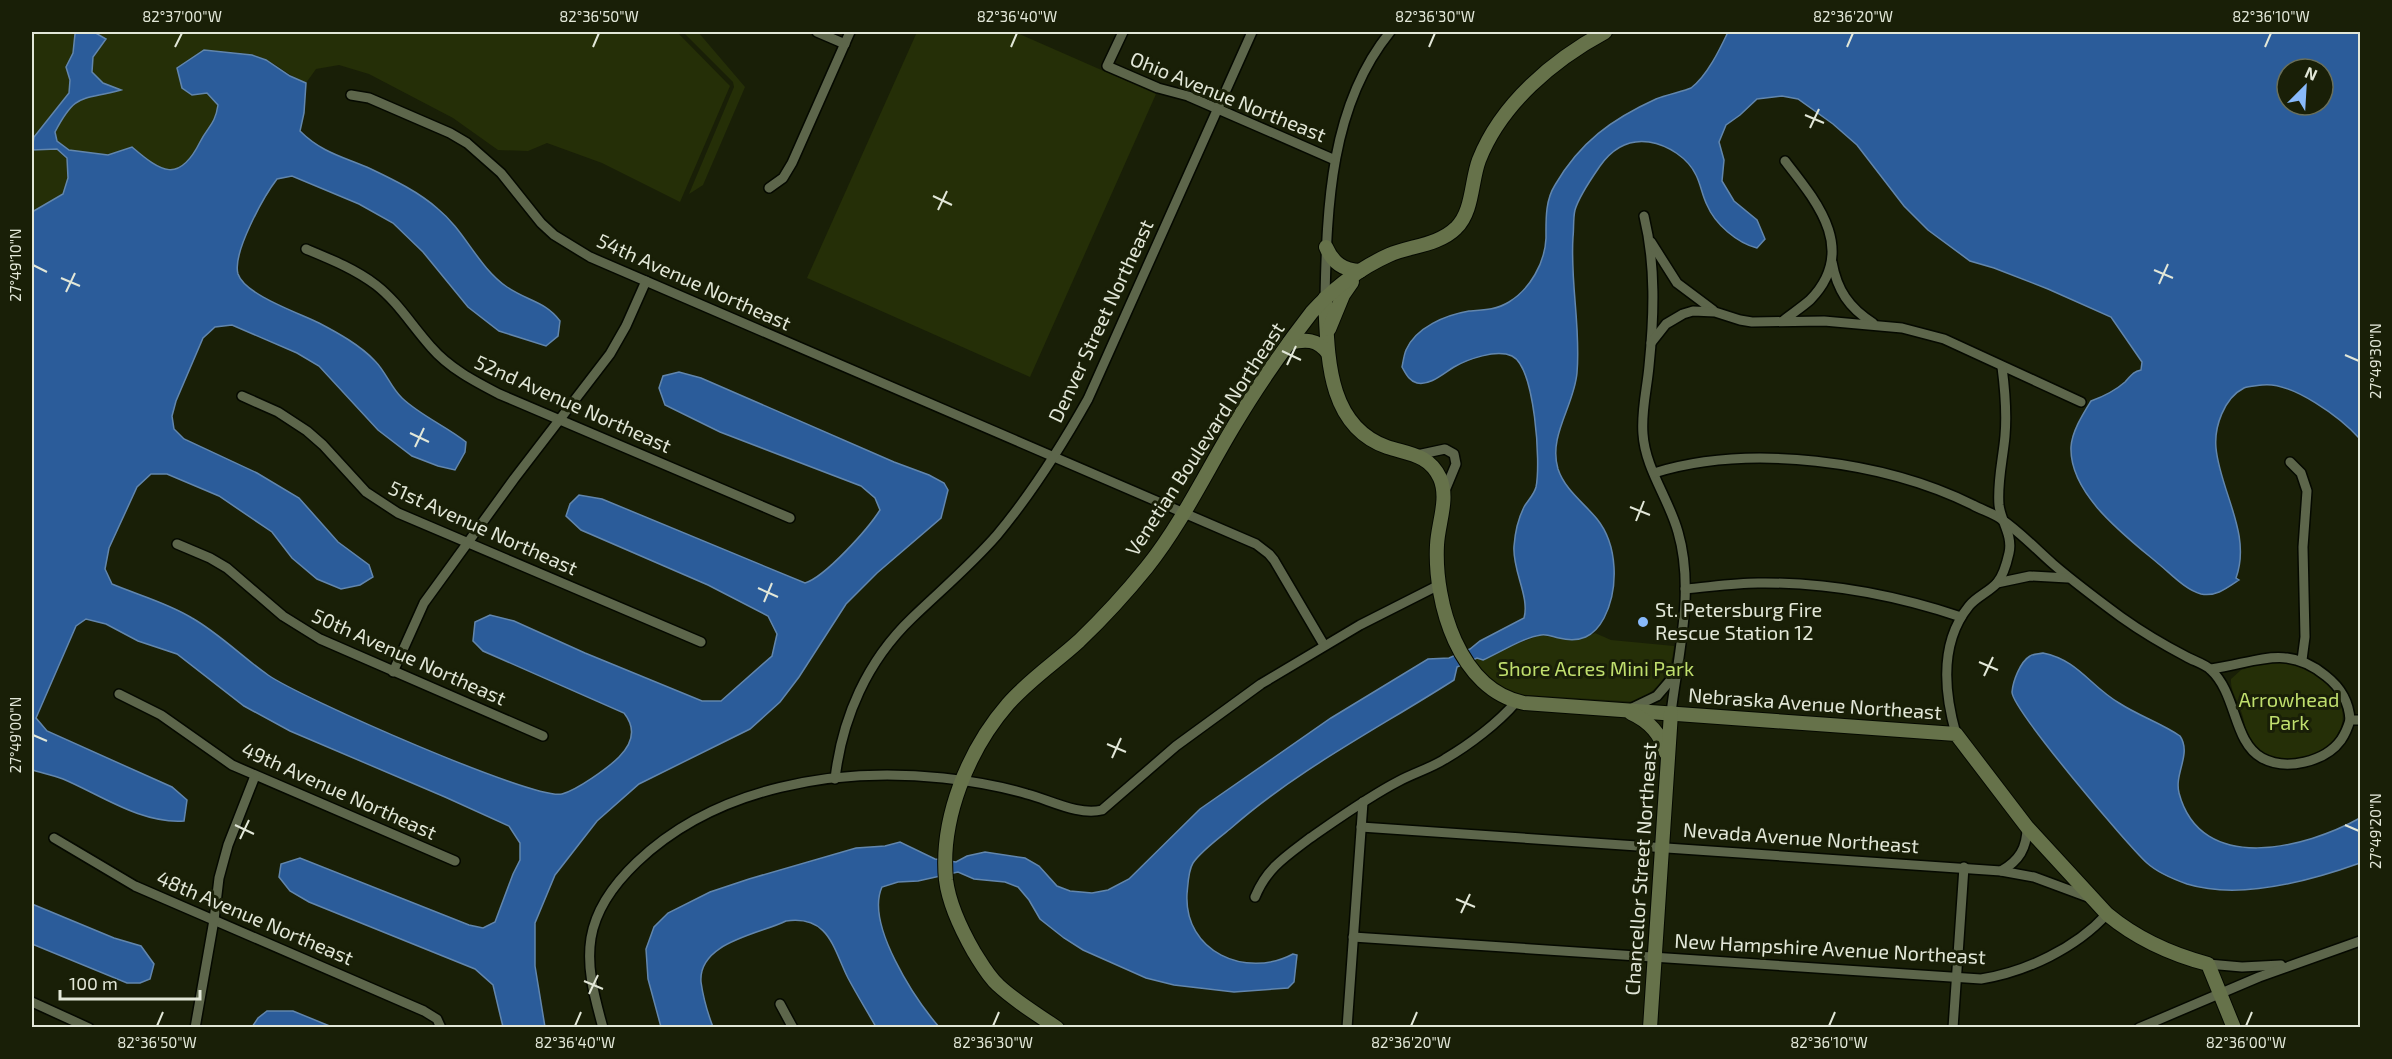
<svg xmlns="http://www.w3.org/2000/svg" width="2392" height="1059" viewBox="0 0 2392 1059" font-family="'Exo 2',sans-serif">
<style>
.green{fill:#252f07}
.water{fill:#2b5c9a;stroke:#6286ad;stroke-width:1.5;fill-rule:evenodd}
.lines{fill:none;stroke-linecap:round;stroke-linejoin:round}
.street-casing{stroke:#050900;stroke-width:12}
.secondary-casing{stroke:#050900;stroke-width:16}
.street{stroke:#5d664b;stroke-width:9}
.secondary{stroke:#66724a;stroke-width:14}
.ticks{fill:none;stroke:#e2e7d8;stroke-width:2}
.poi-dot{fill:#88bafc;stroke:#191f07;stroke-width:2}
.labels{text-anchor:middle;stroke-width:6;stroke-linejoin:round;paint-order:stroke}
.street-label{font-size:20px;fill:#e2e7d8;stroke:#191f07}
.poi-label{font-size:20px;fill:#e2e7d8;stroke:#191f07;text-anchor:start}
.park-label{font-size:20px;fill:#c0df6e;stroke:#191f07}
.neatline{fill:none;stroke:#e2e7d8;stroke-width:2}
.ticks-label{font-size:15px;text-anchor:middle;fill:#e2e7d8}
</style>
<rect width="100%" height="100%" fill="#191f07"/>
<g class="green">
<polygon points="32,32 78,32 75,34 73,53 66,67 70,80 69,93 34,137 32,143"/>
<path d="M94,32H677L730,86L680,202L602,163L547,143L528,151L498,150L453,118L369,74L339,65L316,69L306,83C291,77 279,66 265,59C247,51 224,52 204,50L207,93L218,105C215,125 209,126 200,142C179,184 162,172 132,147L108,155L69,150L57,141L55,132C77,92 80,102 120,90L103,83L92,72L93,58L106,40Z"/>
<polygon points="683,32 698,32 745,87 703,185 689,194 734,87 733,82"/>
<polygon points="917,32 1015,32 1156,94 1030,377 807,278"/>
<polygon points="57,149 67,158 68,178 63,194 32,212 32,150"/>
<path d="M1595,633L1611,640L1674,646C1672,672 1659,689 1637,702L1511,694L1486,677L1473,660L1541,635L1561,639L1587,637Z"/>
<path d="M2267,662C2290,660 2313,668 2329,686C2379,741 2279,787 2250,740C2245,733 2245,722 2242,714C2239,702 2230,692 2231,679L2241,670Z"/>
</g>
<g class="water">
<path d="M78,32H94L106,39L93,57L92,72L103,83L121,90C81,101 76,92 55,132L57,141L69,150L108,155L132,147C161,172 179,184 200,142C208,126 215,125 218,105L207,93L192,95L182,88L177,68L204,50L252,55L266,60L290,76L306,83L304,113L300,131C322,153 344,157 371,169C394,180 419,192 438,209C465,231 478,267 507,287C527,301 545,301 560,321L558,336L546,346L499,331L468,307L423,252L393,223L359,204L292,176L277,179C264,196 232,253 238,274C245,295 299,313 319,323C338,333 360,345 375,361C386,372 391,388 402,398C421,416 446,426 466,442L465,452L455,470L438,466L412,456L378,430L319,366L297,353L232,325L215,327L203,338L176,401L172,416L174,429L184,439L257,473L299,498L338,542L369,565L373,577L360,585L341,589L317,579L292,558L272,532L219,496L167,474H151L137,487L109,548L105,569L112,584C138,595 168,603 192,618C220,634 242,657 268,675C299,697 535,801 562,794C577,790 608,768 619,757C633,743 636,728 624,713L483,651L473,641L475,622L490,615L514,621L585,653L702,701H721L772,656L777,634L768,616L708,585L581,530L566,516L570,504L579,495L602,499L805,583C825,577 868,529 880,510L875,498L861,486L720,432L665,405L659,388L663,376L679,372L701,378L894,462L929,475L944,483L948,490L941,518L877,573L846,604L799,677L780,702L750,729L639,784L597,821L555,875L535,923V966L545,1027H503L493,985L475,969L309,902L290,891L279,877L281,864L300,858L469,925L483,928L495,922L513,874L520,860V843L509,826L445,797L290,731L244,706L177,654L138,641L106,624L86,619L76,626L36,718L47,731L172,787L187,800L184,821C141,824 101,795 63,779C53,775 42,773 32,770V212L63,194L68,178L67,158L57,149L32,150L34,137L69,93L70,80L66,67L73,53L75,34Z"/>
<path d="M1728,32H2360V439C2341,418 2292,381 2262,385C2256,386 2249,386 2244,388C2224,398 2214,427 2216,448C2220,491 2252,534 2236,578L2239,580C2227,588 2216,597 2201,594C2186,590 2172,575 2160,565C2128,538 2069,495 2071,447C2072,431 2083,414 2091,401C2102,397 2116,390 2125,382C2131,376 2132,372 2141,370L2142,362L2111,317L2048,289L1994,268L1970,261L1928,230L1904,206L1857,145L1833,124L1798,99L1782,96L1757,99L1740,115L1726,125L1719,142L1724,160L1722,181L1734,201L1757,220L1765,239L1757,248C1737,243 1715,224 1707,205C1702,195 1701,185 1696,175C1688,158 1668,145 1649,142C1628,139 1612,149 1600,166C1591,179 1579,196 1575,210C1573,218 1574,229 1573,237C1570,283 1581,327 1577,373C1574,406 1548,436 1558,469C1565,490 1584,503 1597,519C1618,545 1619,589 1604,618C1594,637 1580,643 1559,638C1553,637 1548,634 1541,635C1522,638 1501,652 1483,660L1477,658L1457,667L1454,680C1379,728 1298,769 1230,829C1220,837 1200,852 1193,863C1188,871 1188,885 1187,894C1184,952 1246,979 1293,954L1297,955L1294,982L1288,988L1234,992L1174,985L1146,978L1083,950L1064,938L1040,919L1029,900L1018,887L1005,882L974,879L958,872L918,881L898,882L882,887C865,924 915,999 939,1027H876C867,1011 857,995 848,978C833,948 829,915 786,921C760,934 698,942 701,982C703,996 708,1014 713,1027H661L648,979L646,949L654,927L668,913L710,892L749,879L856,848L885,846L900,842L935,859L956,862L967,856L985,852L1025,858L1039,866L1057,886L1070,891L1092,893L1108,890L1129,879L1200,809L1331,718L1428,659L1449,658L1470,649L1480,641L1524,618C1530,597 1512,570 1514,546C1515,533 1518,519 1524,507C1528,500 1534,495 1536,487C1541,464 1535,367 1512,356C1496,349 1468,359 1454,367C1444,373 1430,386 1417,383C1409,381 1406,374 1402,367C1403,362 1404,355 1406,350C1416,327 1446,315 1469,311C1483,310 1496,310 1509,302C1530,289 1545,263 1546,238C1546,220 1545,201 1555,185C1580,142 1612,119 1656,99C1665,95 1685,91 1691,88C1707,76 1720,49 1728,32ZM2287,69H2323V105H2287Z"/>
<path d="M2043,653C2078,660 2090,686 2119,703C2139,716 2161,723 2180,736C2192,754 2174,773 2179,793C2201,876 2306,848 2360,818V863C2310,881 2239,900 2187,884C2173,879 2158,873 2147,863C2128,846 2012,709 2012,692C2013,681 2020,662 2030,656C2033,654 2039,654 2043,653Z"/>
<polygon points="32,904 114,938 141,946 154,964 150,979 140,983 127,983 32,944"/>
<polygon points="267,1011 293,1011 332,1027 252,1027 258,1018"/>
</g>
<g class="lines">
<g class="street-casing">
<g id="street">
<polyline points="817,32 845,44"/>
<polyline points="1123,32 1107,66 1158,88 1188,96 1335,160"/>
<polyline points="351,95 369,98 450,133 467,143 501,173 541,223 554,235 590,257 1256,544 1269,554 1274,560 1324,645"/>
<polyline points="769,188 783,178 792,163 850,32"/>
<path d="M1644,216C1656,265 1654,317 1649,366C1647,389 1641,411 1643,434C1645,468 1669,499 1678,532C1695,590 1678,655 1671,713"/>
<polyline points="1651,242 1677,283 1713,310"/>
<path d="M306,249C330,259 355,269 376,285C398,302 412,326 431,347C449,368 474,381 499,394L790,518"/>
<path d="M1832,262C1837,290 1849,308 1873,323"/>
<path d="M1325,298C1327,206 1330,106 1390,32"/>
<path d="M1784,320C1793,313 1802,307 1810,300C1858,251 1818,203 1785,161"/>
<polyline points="1651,343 1666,324 1683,314 1693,311 1715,312 1740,320 1752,322 1824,321 1902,328 1944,339 2081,402"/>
<polyline points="242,396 278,412 307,431 323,445 366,492 398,513 701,642"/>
<polyline points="1417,455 1445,449 1454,454 1456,464 1444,493"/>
<polyline points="2290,462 2301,473 2307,491 2303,547 2305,637 2302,660"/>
<path d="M1654,473C1750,443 1884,461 1973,505C1982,510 1993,513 2001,519C2020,532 2036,549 2053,564C2075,583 2098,600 2121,617C2142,632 2164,645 2187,657C2194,661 2205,664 2211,670C2237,694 2233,742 2262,758C2286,771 2325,762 2341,740C2345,734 2348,727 2350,720H2360"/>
<polyline points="177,544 210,558 227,568 283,616 320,639 543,736"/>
<polyline points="1997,583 2030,576 2068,578"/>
<path d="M1685,589C1709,587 1734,583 1758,583C1828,582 1895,595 1961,617"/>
<path d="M2211,669C2256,663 2286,643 2326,676C2340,687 2349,702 2350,720"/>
<polyline points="393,672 424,603 514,479 610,354 626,326 646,281"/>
<polyline points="119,694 161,715 232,765 455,861"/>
<polyline points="1630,709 1657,696 1675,675"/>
<path d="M1956,734C1944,692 1939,643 1969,606C1976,597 1989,592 1997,583C2003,576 2007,562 2009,553C2013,535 2001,522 1999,505C1997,482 2003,459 2005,436C2007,413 2005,390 2002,367"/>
<path d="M835,779C842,718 867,661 912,618C940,591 971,565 997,535C1032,493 1061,447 1088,399L1252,32"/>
<polyline points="1361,827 2001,871 2034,877 2088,897"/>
<polyline points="54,838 135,886 424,1011 437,1019 441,1028"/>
<path d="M2001,871C2019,861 2027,848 2027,827"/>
<path d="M1255,897C1267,868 1285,857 1310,838C1339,818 1368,797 1399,781C1414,773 1431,768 1445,759C1469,745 1498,723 1516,702"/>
<path d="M1353,937L1981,979C2026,972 2076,948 2107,914"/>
<polyline points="2208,964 2242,967 2281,965"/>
<polyline points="32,1002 89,1028"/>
<polyline points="780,1004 793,1028"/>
<polyline points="195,1028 214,920 219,878 228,845 255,776"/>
<path d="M603,1028C595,998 586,969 591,938C596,908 616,882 637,862C717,786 837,767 943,778C971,781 1000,786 1027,794C1050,800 1079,816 1102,810L1176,746L1261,684L1360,625L1439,585"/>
<polyline points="1347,1028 1363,802"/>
<polyline points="1953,1028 1964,867"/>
<polyline points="2139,1028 2259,977 2360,941"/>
</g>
</g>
<g class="secondary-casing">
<g id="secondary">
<path d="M1326,247C1333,263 1343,270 1360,271"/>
<path d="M1325,298C1328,352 1325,425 1387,447C1408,454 1429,454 1440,478C1449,499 1438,523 1437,545C1434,603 1459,690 1524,703L1956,734L2027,827L2107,914C2137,939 2170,954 2208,964L2234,1028"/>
<polyline points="1329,329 1343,295 1352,282"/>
<path d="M1289,343C1306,339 1317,339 1328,353"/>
<path d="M1631,713C1649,721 1661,734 1666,753"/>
<path d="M1057,1028C1037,1014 1016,1002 998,985C988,976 981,963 974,952C962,931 949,904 946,880C940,819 968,750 1008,704C1029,680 1056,662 1079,641C1103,618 1126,593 1147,567C1182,523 1206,472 1235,424C1258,385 1285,347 1312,312C1333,289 1360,268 1389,255C1410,246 1439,245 1456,228C1473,212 1471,181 1479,160C1501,104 1553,60 1605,32"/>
<polyline points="1650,1028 1671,713"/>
</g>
</g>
<use href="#street" class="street"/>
<use href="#secondary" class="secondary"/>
</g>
<path class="ticks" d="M175,47L182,33M593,47L599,33M1011,47L1017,33M1429,47L1435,33M1847,47L1853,33M2265,47L2271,33M1805,115L1824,123M1810,128L1819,109M933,196L952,205M938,210L947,191M33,265L47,272M2154,270L2173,278M61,278L80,286M2159,284L2168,264M66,292L75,273M1282,351L1301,360M2345,355L2359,361M1287,365L1296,346M410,433L429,442M415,447L424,428M1630,507L1650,515M1636,521L1644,501M758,588L778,597M764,602L772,583M1979,662L1998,670M1984,676L1993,657M33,735L47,741M1107,744L1126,752M1112,758L1121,738M235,825L254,834M2345,825L2359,831M240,839L249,820M1456,899L1475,907M1461,913L1470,894M584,981L603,989M589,994L598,975M157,1026L163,1012M575,1026L581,1012M993,1026L999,1012M1411,1026L1417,1012M1829,1026L1835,1012M2246,1026L2252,1012"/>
<circle class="poi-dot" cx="1643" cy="622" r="6"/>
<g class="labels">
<g class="street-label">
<text transform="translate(1228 97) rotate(22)" y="7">Ohio Avenue Northeast</text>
<text transform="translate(694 282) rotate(24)" y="7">54th Avenue Northeast</text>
<text transform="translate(1101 321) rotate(-65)" y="7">Denver Street Northeast</text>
<text transform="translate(573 404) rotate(24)" y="7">52nd Avenue Northeast</text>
<text transform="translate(1205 439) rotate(-57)" y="7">Venetian Boulevard Northeast</text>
<text transform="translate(483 528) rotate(24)" y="7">51st Avenue Northeast</text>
<text transform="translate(409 657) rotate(24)" y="7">50th Avenue Northeast</text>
<text transform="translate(1815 704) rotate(4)" y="7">Nebraska Avenue Northeast</text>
<text transform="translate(339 791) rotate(24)" y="7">49th Avenue Northeast</text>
<text transform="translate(1801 838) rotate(4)" y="7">Nevada Avenue Northeast</text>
<text transform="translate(1641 869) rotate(-86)" y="7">Chancellor Street Northeast</text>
<text transform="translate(255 918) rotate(23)" y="7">48th Avenue Northeast</text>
<text transform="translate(1830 949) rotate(3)" y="7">New Hampshire Avenue Northeast</text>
</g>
<g class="poi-label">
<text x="1655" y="617">St. Petersburg Fire<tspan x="1655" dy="23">Rescue Station 12</tspan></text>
</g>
<g class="park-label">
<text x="1596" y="676">Shore Acres Mini Park</text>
<text x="2289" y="707">Arrowhead<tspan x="2289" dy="23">Park</tspan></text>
</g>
</g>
<rect width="2392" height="1059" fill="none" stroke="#191f07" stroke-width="66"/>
<g transform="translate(2305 87) rotate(24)"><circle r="28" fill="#191f07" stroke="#696f5b" stroke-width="1.5"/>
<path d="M0-4.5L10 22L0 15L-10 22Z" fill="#88bafc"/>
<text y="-9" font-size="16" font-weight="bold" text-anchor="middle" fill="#e2e7d8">N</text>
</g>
<path d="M60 990v9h140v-9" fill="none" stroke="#e2e7d8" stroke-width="3"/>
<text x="69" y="990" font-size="18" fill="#e2e7d8" stroke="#191f07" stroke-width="4.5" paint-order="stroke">100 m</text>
<rect x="33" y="33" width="2326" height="993" class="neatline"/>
<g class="ticks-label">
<text x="182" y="22">82°37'00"W</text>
<text x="599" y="22">82°36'50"W</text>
<text x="1017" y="22">82°36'40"W</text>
<text x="1435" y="22">82°36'30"W</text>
<text x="1853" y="22">82°36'20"W</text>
<text x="2271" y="22">82°36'10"W</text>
<text transform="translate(16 265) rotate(-90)" y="5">27°49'10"N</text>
<text transform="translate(2376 361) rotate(-90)" y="5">27°49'30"N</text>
<text transform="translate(16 735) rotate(-90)" y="5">27°49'00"N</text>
<text transform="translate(2376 831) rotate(-90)" y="5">27°49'20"N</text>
<text x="157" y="1048">82°36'50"W</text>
<text x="575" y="1048">82°36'40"W</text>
<text x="993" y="1048">82°36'30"W</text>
<text x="1411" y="1048">82°36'20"W</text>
<text x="1829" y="1048">82°36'10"W</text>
<text x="2246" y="1048">82°36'00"W</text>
</g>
</svg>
